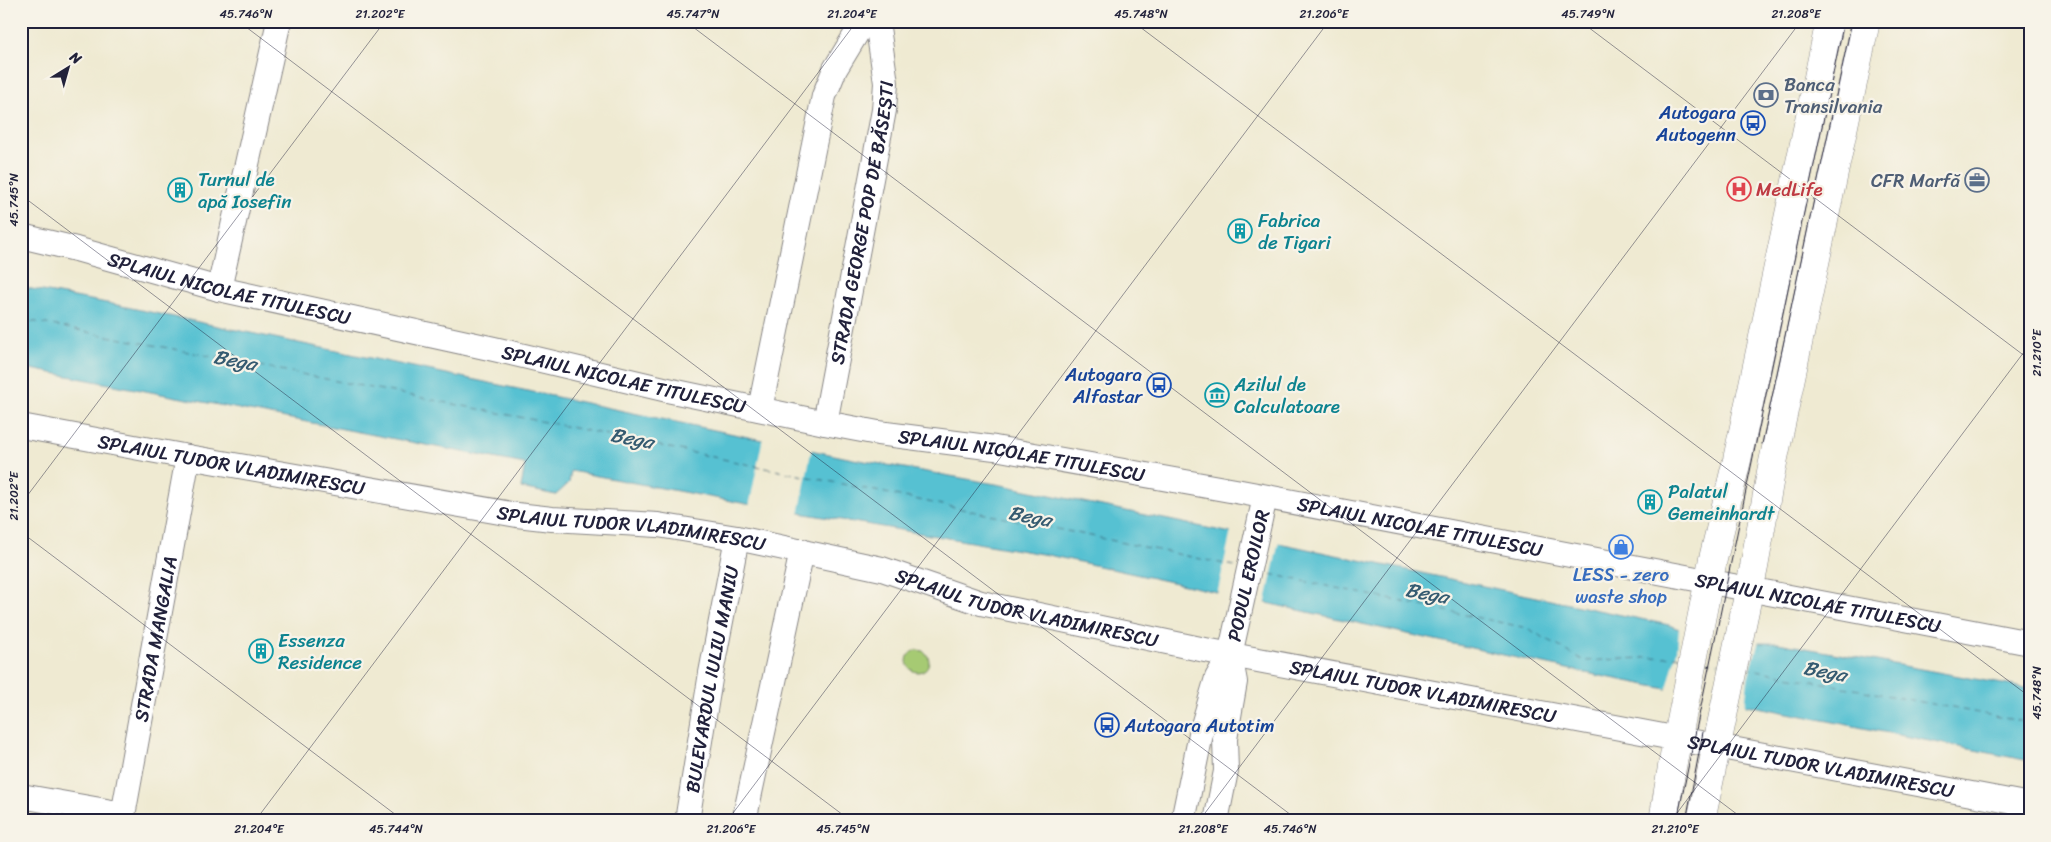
<svg xmlns="http://www.w3.org/2000/svg" width="2051" height="842" viewBox="0 0 2051 842" font-family="Sriracha,sans-serif">
<style>
.green{fill:#a6ca73;stroke:#647657}
.water{fill:#56c1d2;stroke:#3c7286}
.pier{fill:#efead2}
.lines{fill:none;stroke-linecap:round;stroke-linejoin:round}
.ferry{stroke:#345a70;stroke-width:1;stroke-dasharray:6 5;stroke-linecap:butt}
.minor-casing{stroke:#888686;stroke-width:26}
.major-casing{stroke:#888686;stroke-width:29}
.minor{stroke:#fff;stroke-width:24}
.major{stroke:#fff;stroke-width:28}
.tram{stroke:#22223b;stroke-width:1}
.ticks{fill:none;stroke:#22223b;stroke-width:1;stroke-opacity:0.45}
.labels{text-anchor:middle;stroke-width:4.5;stroke-linejoin:round;paint-order:stroke}
.service-label{font-size:19px;fill:#4e5e75;stroke:#f7f3e8;text-anchor:start}
.transit-label{font-size:19px;fill:#164399;stroke:#f7f3e8;text-anchor:end}
.culture-label{font-size:19px;fill:#0d838f;stroke:#f7f3e8;text-anchor:start}
.health-label{font-size:19px;fill:#be3a42;stroke:#f7f3e8;text-anchor:start}
.street-label{font-size:19px;fill:#22223b;stroke:#f7f3e8}
.shop-label{font-size:19px;fill:#366cbe;stroke:#f7f3e8}
.water-label{font-size:20px;font-style:italic;fill:#345a70;stroke:#f7f3e8}
.neatline{fill:none;stroke:#22223b;stroke-width:2}
.ticks-label{font-size:12px;text-anchor:middle;fill:#22223b}
</style>
<rect width="100%" height="100%" fill="#f7f3e8"/>
<filter id="ink" filterUnits="userSpaceOnUse"><feTurbulence type="fractalNoise" baseFrequency=".02" numOctaves="2"/><feDisplacementMap in="SourceGraphic" scale="10" xChannelSelector="R" yChannelSelector="G"/><feConvolveMatrix kernelMatrix="1 2 1 2 8 2 1 2 1" color-interpolation-filters="sRGB"/></filter>
<filter id="wash" filterUnits="userSpaceOnUse"><feTurbulence type="fractalNoise" baseFrequency=".0096" numOctaves="4" result="noise"/><feDisplacementMap in="SourceGraphic" scale="20" xChannelSelector="R" yChannelSelector="G"/><feGaussianBlur stdDeviation="1.12" result="paint"/><feColorMatrix in="noise" values="0 0 0 0 0 0 0 0 0 0 0 0 0 0 0 0 0 1.4 0 .05"/><feComposite in="paint" operator="in"/></filter>
<g filter="url(#wash)">
<rect width="100%" height="100%" fill="#efead2"/>
<circle class="green" cx="918" cy="661" r="11"/>
<path class="water" d="M21,287L112,304L853,459L1007,486L1669,625C1705,640 1739,644 1778,643L2030,689V761L1581,672L1048,555L747,504L571,471L569,483L556,495L521,488L525,464L21,367Z"/>
<g class="pier">
<polygon points="763,437 812,447 799,515 749,507"/>
<polygon points="1231,531 1279,541 1265,606 1217,595"/>
<polygon points="1679,627 1694,633 1744,641 1759,641 1748,679 1745,708 1666,692 1677,651"/>
</g>
<g class="lines">
<g class="ferry">
<polyline points="21,319 560,425 1239,567"/>
<polyline points="1260,572 1527,628 1584,661 1680,656"/>
<polyline points="1706,661 1720,663"/>
<polyline points="1746,668 2030,723"/>
</g>
</g>
</g>
<g filter="url(#ink)">
<g class="lines">
<g class="minor-casing">
<g id="minor">
<path id="s1" d="M21,236L76,249L219,289L494,349L672,391L825,423L878,433L995,448L1241,492L2030,643"/>
<polyline points="219,289 279,21"/>
<polyline points="760,409 824,96 835,69 864,21"/>
<path id="s2" d="M825,423L884,110L886,83L877,21"/>
<path id="s3" d="M21,426L188,457L517,515L552,519L658,525L737,538L882,569L981,603L1205,650L2030,805"/>
<polyline points="21,796 123,814"/>
<path id="s4" d="M122,821L188,457"/>
<path id="s5" d="M687,821L711,673L737,538"/>
<polyline points="744,821 802,551"/>
<path id="s6" d="M1183,821L1202,729L1217,678L1230,655L1265,497"/>
<polyline points="1216,821 1226,771 1225,739 1235,682 1230,655"/>
</g>
</g>
<g class="major-casing">
<g id="major">
<polyline points="1663,821 1672,767 1713,559 1737,460 1830,21"/>
<polyline points="1701,821 1754,567 1771,472 1866,21"/>
</g>
</g>
<use href="#minor" class="minor"/>
<use href="#major" class="major"/>
<g class="tram">
<polyline points="1762,444 1852,21"/>
<polyline points="1677,821 1844,21"/>
<polyline points="1686,821 1703,732"/>
</g>
</g>
</g>
<path class="ticks" d="M238,21L1299,821M685,21L1746,821M1132,21L2030,697M1580,21L2030,360M2027,21L2030,23M21,195L851,821M21,504L385,21M21,532L404,821M255,821L857,21M727,821L1329,21M1199,821L1801,21M1671,821L2030,344"/>
<defs>
<g id="bank-ring" transform="scale(1.25)"><circle r="9.5" fill="#f7f3e8" stroke="#5c6f8a" stroke-width="1.5"/><path d="M-6-4H6V4H-6ZM0-2.3a2.3 2.3 0 1 0 0 4.6a2.3 2.3 0 1 0 0-4.6Z" fill="#5c6f8a"/></g>
<g id="bus-ring" transform="scale(1.25)"><circle r="9.5" fill="#f7f3e8" stroke="#1a4fb4" stroke-width="1.5"/><path d="M-5-6H5V4H4V6H2V4H-2V6H-4V4H-5ZM-3.5-4V0h7V-4ZM-3.5 1.2v1.5H-2V1.2ZM2 1.2v1.5H3.5V1.2Z" fill="#1a4fb4"/></g>
<g id="office-ring" transform="scale(1.25)"><circle r="9.5" fill="#f7f3e8" stroke="#5c6f8a" stroke-width="1.5"/><path d="M-6-3h4V-5.5h4V-3h4V5H-6ZM-1-4.5V-3h2v-1.5ZM-6 0V1H6V0Z" fill="#5c6f8a"/></g>
<g id="hospital-ring" transform="scale(1.25)"><circle r="9.5" fill="#f7f3e8" stroke="#e0444e" stroke-width="1.5"/><path d="M-5-5h3v3.5h4V-5h3V5h-3V1.5h-4V5h-3Z" fill="#e0444e"/></g>
<g id="building-ring" transform="scale(1.25)"><circle r="9.5" fill="#f7f3e8" stroke="#0f9aa8" stroke-width="1.5"/><path d="M-4-6H4V6H1V3H-1V6H-4ZM-2.5-4.3h1.7v1.8h-1.7ZM.8-4.3h1.7v1.8H.8ZM-2.5-1h1.7V.8h-1.7ZM.8-1h1.7V.8H.8Z" fill="#0f9aa8"/></g>
<g id="museum-ring" transform="scale(1.25)"><circle r="9.5" fill="#f7f3e8" stroke="#0f9aa8" stroke-width="1.5"/><path d="M0-6L6-3V-2H-6V-3ZM-5-1h2V3h-2ZM-1-1h2V3h-2ZM3-1h2V3H3ZM-6 4H6V6H-6Z" fill="#0f9aa8"/></g>
<g id="shop-ring" transform="scale(1.25)"><circle r="9.5" fill="#f7f3e8" stroke="#3f7fe0" stroke-width="1.5"/><path d="M-5-2.5h2.3a2.7 3.5 0 0 1 5.4 0H5L5.5 6h-11ZM-1.5-2.5h3a1.5 2.3 0 0 0-3 0Z" fill="#3f7fe0"/></g>
</defs>
<g fill-rule="evenodd">
<use href="#bank-ring" x="1766" y="95"/>
<use href="#bus-ring" x="1753" y="123"/>
<use href="#office-ring" x="1977" y="180"/>
<use href="#hospital-ring" x="1739" y="189"/>
<use href="#building-ring" x="180" y="190"/>
<use href="#building-ring" x="1240" y="231"/>
<use href="#bus-ring" x="1159" y="385"/>
<use href="#museum-ring" x="1217" y="395"/>
<use href="#building-ring" x="1650" y="502"/>
<use href="#shop-ring" x="1621" y="547"/>
<use href="#building-ring" x="261" y="651"/>
<use href="#bus-ring" x="1107" y="725"/>
</g>
<g class="labels">
<g class="service-label">
<text x="1784" y="91">Banca<tspan x="1784" dy="22">Transilvania</tspan></text>
<text x="1960" y="187" text-anchor="end">CFR Marfă</text>
</g>
<g class="transit-label">
<text x="1736" y="119">Autogara<tspan x="1736" dy="22">Autogenn</tspan></text>
<text x="1142" y="381">Autogara<tspan x="1142" dy="22">Alfastar</tspan></text>
<text x="1124" y="732" text-anchor="start">Autogara Autotim</text>
</g>
<g class="culture-label">
<text x="198" y="186">Turnul de<tspan x="198" dy="22">apă Iosefin</tspan></text>
<text x="1258" y="227">Fabrica<tspan x="1258" dy="22">de Tigari</tspan></text>
<text x="1234" y="391">Azilul de<tspan x="1234" dy="22">Calculatoare</tspan></text>
<text x="1668" y="498">Palatul<tspan x="1668" dy="22">Gemeinhardt</tspan></text>
<text x="278" y="647">Essenza<tspan x="278" dy="22">Residence</tspan></text>
</g>
<g class="health-label">
<text x="1756" y="196">MedLife</text>
</g>
<g class="street-label">
<text dy="7" stroke="none"><textPath href="#s2" startOffset="204">STRADA GEORGE POP DE BĂSEȘTI</textPath></text>
<text dy="7" stroke="none"><textPath href="#s1" startOffset="215">SPLAIUL NICOLAE TITULESCU</textPath></text>
<text dy="7" stroke="none"><textPath href="#s1" startOffset="620">SPLAIUL NICOLAE TITULESCU</textPath></text>
<text dy="7" stroke="none"><textPath href="#s1" startOffset="1025">SPLAIUL NICOLAE TITULESCU</textPath></text>
<text dy="7" stroke="none"><textPath href="#s3" startOffset="214">SPLAIUL TUDOR VLADIMIRESCU</textPath></text>
<text dy="7" stroke="none"><textPath href="#s1" startOffset="1430">SPLAIUL NICOLAE TITULESCU</textPath></text>
<text dy="7" stroke="none"><textPath href="#s3" startOffset="619">SPLAIUL TUDOR VLADIMIRESCU</textPath></text>
<text dy="7" stroke="none"><textPath href="#s6" startOffset="255">PODUL EROILOR</textPath></text>
<text dy="7" stroke="none"><textPath href="#s1" startOffset="1835">SPLAIUL NICOLAE TITULESCU</textPath></text>
<text dy="7" stroke="none"><textPath href="#s3" startOffset="1024">SPLAIUL TUDOR VLADIMIRESCU</textPath></text>
<text dy="7" stroke="none"><textPath href="#s4" startOffset="185">STRADA MANGALIA</textPath></text>
<text dy="7" stroke="none"><textPath href="#s5" startOffset="144">BULEVARDUL IULIU MANIU</textPath></text>
<text dy="7" stroke="none"><textPath href="#s3" startOffset="1429">SPLAIUL TUDOR VLADIMIRESCU</textPath></text>
<text dy="7" stroke="none"><textPath href="#s3" startOffset="1834">SPLAIUL TUDOR VLADIMIRESCU</textPath></text>
</g>
<g class="shop-label">
<text x="1621" y="581">LESS - zero<tspan x="1621" dy="22">waste shop</tspan></text>
</g>
<g class="water-label">
<text transform="translate(235 360) rotate(11)" y="7">Bega</text>
<text transform="translate(632 438) rotate(11)" y="7">Bega</text>
<text transform="translate(1030 516) rotate(11)" y="7">Bega</text>
<text transform="translate(1427 593) rotate(11)" y="7">Bega</text>
<text transform="translate(1825 671) rotate(11)" y="7">Bega</text>
</g>
</g>
<rect width="2051" height="842" fill="none" stroke="#f7f3e8" stroke-width="55"/>
<g transform="translate(68 68) rotate(37)" stroke="#f7f3e8" stroke-width="4" paint-order="stroke">
<path d="M0-4L9 19L0 12L-9 19Z" fill="#22223b"/>
<text y="-8" font-size="14" font-weight="bold" text-anchor="middle" fill="#22223b">N</text>
</g>
<rect x="28" y="28" width="1996" height="786" class="neatline"/>
<g class="ticks-label">
<text x="246" y="18">45.746°N</text>
<text x="380" y="18">21.202°E</text>
<text x="693" y="18">45.747°N</text>
<text x="852" y="18">21.204°E</text>
<text x="1141" y="18">45.748°N</text>
<text x="1324" y="18">21.206°E</text>
<text x="1588" y="18">45.749°N</text>
<text x="1796" y="18">21.208°E</text>
<text transform="translate(14 200) rotate(-90)" y="4">45.745°N</text>
<text transform="translate(2037 353) rotate(-90)" y="4">21.210°E</text>
<text transform="translate(14 496) rotate(-90)" y="4">21.202°E</text>
<text transform="translate(2037 693) rotate(-90)" y="4">45.748°N</text>
<text x="259" y="833">21.204°E</text>
<text x="396" y="833">45.744°N</text>
<text x="731" y="833">21.206°E</text>
<text x="843" y="833">45.745°N</text>
<text x="1203" y="833">21.208°E</text>
<text x="1290" y="833">45.746°N</text>
<text x="1675" y="833">21.210°E</text>
</g>
</svg>
